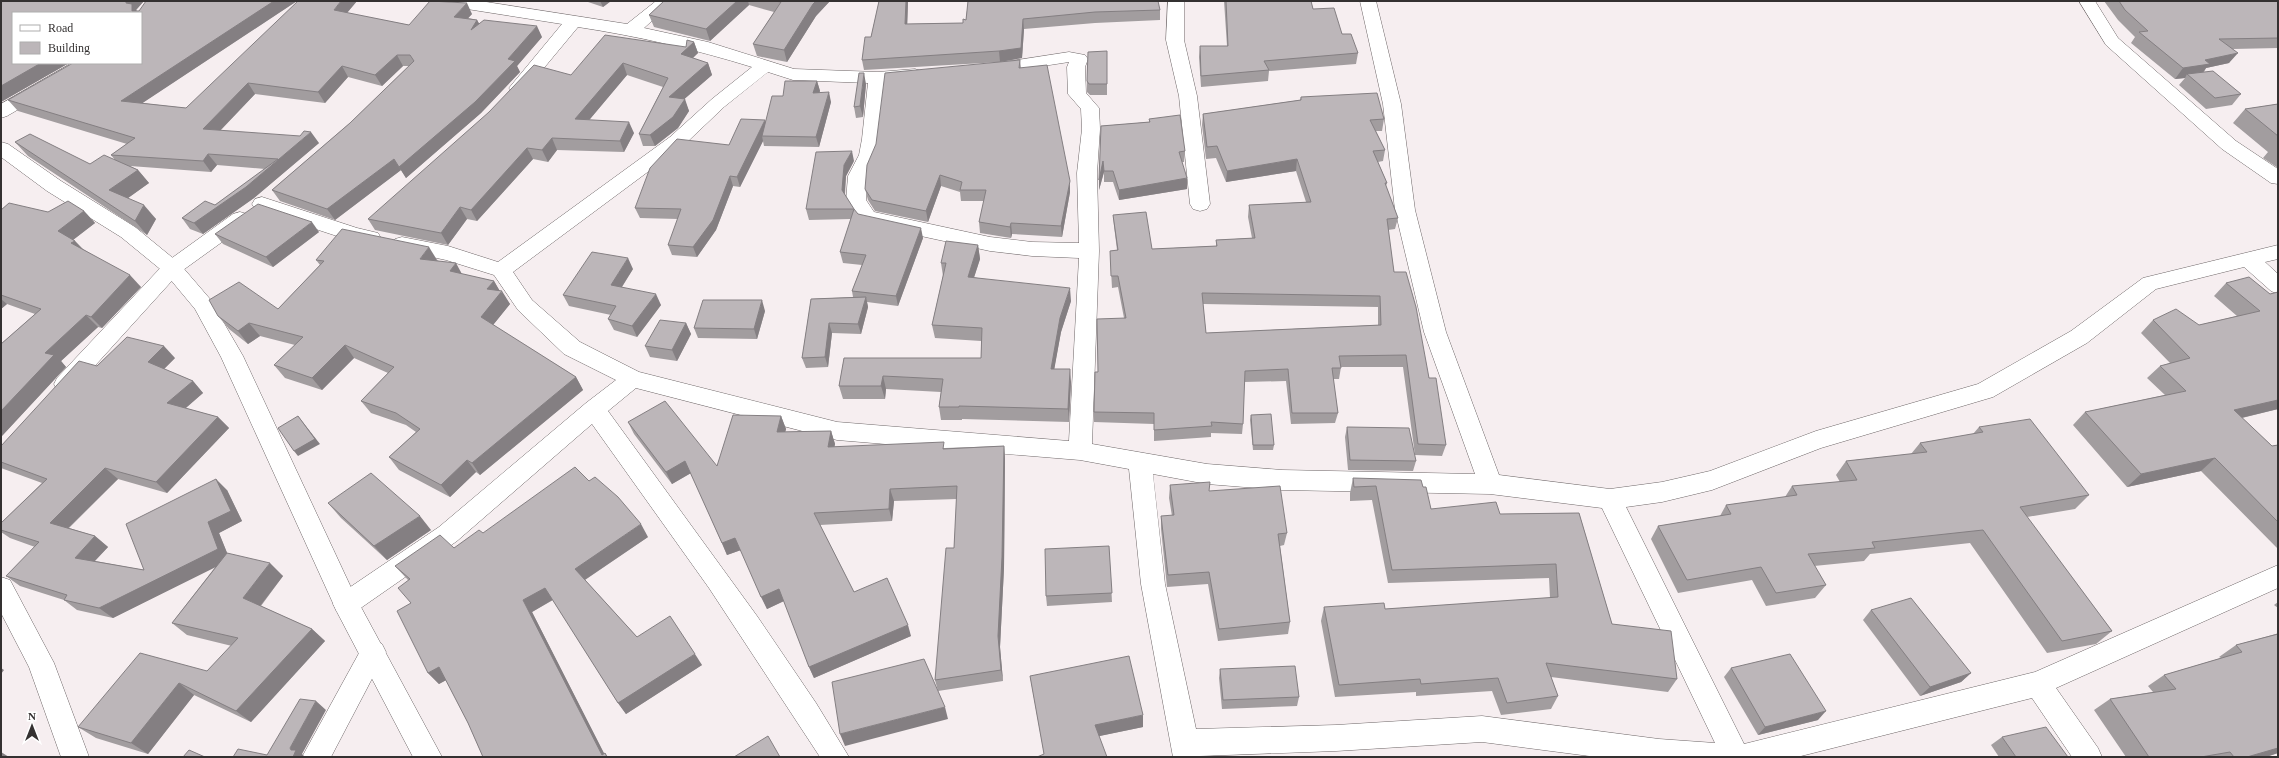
<svg xmlns="http://www.w3.org/2000/svg" width="2279" height="758" viewBox="0 0 2279 758" font-family="'Times New Roman',serif">
<style>
.lines{fill:none;stroke-linecap:round;stroke-linejoin:round}
.minor-casing{stroke:#6e6768;stroke-width:1}
.tertiary-casing{stroke:#6e6768;stroke-width:1}
.minor{fill:#fff;fill-rule:evenodd}
.tertiary{fill:#fff;fill-rule:evenodd}
.wall{fill:#a29d9f;fill-rule:evenodd}
.shaded-wall{fill:#847f82}
.building{fill:#bcb6b9;stroke:#847f82;fill-rule:evenodd}
</style>
<rect width="100%" height="100%" fill="#f6eef0"/>
<g class="lines">
<g class="minor-casing">
<g id="minor">
<path d="M440,1H480L627,24L656,1H674L644,28L708,42L794,69L878,72L915,69L921,71L924,75L921,79L886,83L877,155L868,176L866,200L874,212L990,237L1032,242L1079,243L1077,173L1082,129L1081,109L1068,94L1067,67L1069,62L991,74L985,73L982,69L985,65L991,64L1069,52L1085,55L1088,59L1085,67L1086,93L1099,108L1100,129L1097,173L1099,251L1092,444L1207,464L1282,470L1475,474L1424,332L1395,210L1383,104L1360,1H1376L1401,104L1415,210L1446,332L1499,475L1610,489L1662,482L1710,471L1816,431L1978,384L2071,331L2143,278L2278,245V259L2265,262L2278,274V294L2271,291L2244,267L2156,289L2087,343L1993,397L1821,448L1712,490L1662,502L1626,507L1744,744L2035,672L2278,565V588L2056,688L2098,748L2102,757H2072L2032,698L1797,757H1597L1482,742L1336,751L1173,757L1141,584L1129,469L1080,460L837,440L636,388L608,411L757,616L816,703L849,757H820L709,588L592,424L457,541L355,612L346,615L337,612L333,604L337,596L439,527L586,403L616,380L564,354L518,310L494,275L446,260L395,249L392,244L395,239L402,237L448,246L498,262L670,137L712,99L752,67C694,49 637,36 578,27L524,92L518,94L512,92L509,88L562,24L448,6L442,5ZM768,72L793,80L868,83L862,139L859,155L848,176L846,201L861,223L990,251L1032,256L1079,258L1069,441L837,422L639,372L580,342L532,300L513,272L684,145L724,107ZM1153,474L1207,484L1282,490L1490,494L1602,508L1715,743L1659,739L1482,716L1336,725L1196,729L1165,584Z"/>
<polygon points="1168,1 1184,1 1184,40 1197,96 1210,204 1207,209 1200,211 1193,209 1190,204 1179,96 1166,40"/>
<polygon points="2079,1 2095,1 2118,38 2236,141 2278,169 2278,184 2271,183 2222,149 2106,45"/>
<polygon points="72,63 94,63 91,67 7,116 1,118 1,104"/>
<polygon points="262,197 357,228 378,233 381,238 378,243 371,245 355,242 255,209 252,204 255,199"/>
<polygon points="240,212 247,214 250,219 247,224 179,273 73,390 65,393 57,390 54,384 57,378 165,263 233,214"/>
<polygon points="1,577 10,580 54,663 89,757 61,757 29,667 1,613"/>
<polygon points="373,640 382,644 386,652 331,757 302,757 364,644"/>
</g>
</g>
<g class="tertiary-casing">
<polygon id="tertiary" points="1,142 8,144 61,181 135,227 179,263 210,299 243,356 355,596 442,757 413,757 337,612 221,357 195,309 165,273 121,237 47,191 1,157"/>
</g>
<use href="#minor" class="minor"/>
<use href="#tertiary" class="tertiary"/>
</g>
<g class="wall">
<polygon points="1,1 144,1 136,10 137,11 297,1 142,103 186,108 357,1 347,13 409,25 472,14 468,18 477,20 479,24 542,37 517,66 520,72 481,113 406,178 401,170 335,220 280,201 272,190 350,123 409,66 403,66 382,86 348,77 325,103 255,94 220,131 319,143 254,198 203,234 190,229 182,218 215,205 265,169 217,165 211,172 130,166 138,170 149,183 128,198 156,219 147,235 28,156 15,142 90,164 115,160 111,155 127,144 18,111 8,100 141,63 141,13 13,63 69,63 1,102"/>
<polygon points="585,1 611,1 603,7"/>
<polygon points="664,1 830,1 816,16 787,62 757,56 753,44 774,12 749,5 710,41 654,27 649,15"/>
<polygon points="879,1 908,1 907,24 963,23 966,20 968,1 1160,10 1160,20 1095,23 1024,29 1022,58 1000,62 864,70 862,60 871,37"/>
<polygon points="1224,1 1311,1 1313,9 1342,34 1358,53 1356,64 1269,71 1268,81 1201,87 1199,57 1200,46 1227,46"/>
<polygon points="2104,1 2278,1 2278,48 2233,49 2229,63 2206,68 2204,72 2241,94 2232,105 2206,109 2179,85 2185,78 2175,79 2131,43 2135,37 2118,20"/>
<polygon points="694,42 698,53 692,58 708,63 712,75 684,99 689,111 678,128 655,146 643,146 639,134 663,87 627,75 589,120 634,133 624,152 557,150 548,162 533,159 477,221 467,219 448,245 375,230 368,219 571,75 686,47"/>
<polygon points="1107,51 1107,95 1090,95 1087,92 1087,81"/>
<polygon points="1020,60 1021,68 1070,192 1062,237 1012,234 1011,238 980,233 979,222 984,201 961,201 960,192 941,186 928,222 875,211 868,200 865,189"/>
<polygon points="817,81 820,91 819,93 831,102 819,147 764,146 763,141 740,187 733,186 716,230 697,257 672,255 668,245 678,219 640,218 635,208 729,145 765,122 783,96"/>
<polygon points="866,84 863,117 856,118 854,107"/>
<path d="M1301,97L1384,119L1382,131H1376L1385,150L1383,161L1378,162L1387,183L1386,186L1398,218L1395,229L1388,230L1394,272L1429,378L1446,445L1442,456L1415,455L1403,367H1341L1339,379H1333L1338,413L1335,423L1291,424L1286,381L1244,382L1243,424L1242,434L1211,433V437L1154,441V424L1094,422V412L1098,372L1124,318L1118,287L1112,288L1110,251L1117,250L1114,226L1113,215L1152,249L1216,246V240L1252,238L1248,217L1249,205L1306,202L1296,171L1226,182L1216,158L1206,159L1202,125L1203,114L1300,100ZM1203,304L1378,307V325L1206,333Z"/>
<polygon points="2278,104 2278,168 2263,158 2268,152 2233,123 2245,109"/>
<polygon points="1149,119 1185,151 1184,162 1182,162 1187,189 1119,200 1113,182 1104,182 1104,172 1099,190 1101,126 1149,122"/>
<polygon points="854,161 846,176 845,195 854,210 858,214 923,238 898,306 867,302 868,307 861,334 832,333 828,367 806,368 802,358 811,299 853,297 852,291 862,265 843,263 840,252 851,219 809,220 806,209"/>
<polygon points="1,210 48,212 84,211 95,223 73,240 75,241 83,249 141,287 102,328 98,327 61,361 66,367 1,437 1,344 35,314 7,304 1,309"/>
<polygon points="319,232 273,267 223,244 215,234"/>
<polygon points="978,245 980,259 974,277 1071,301 1061,332 1054,369 1071,382 1069,422 962,419 962,420 941,420 939,407 941,392 886,389 885,399 843,399 839,386 844,358 981,358 981,341 935,338 932,325 943,276 941,263"/>
<polygon points="316,260 437,260 462,274 494,281 499,290 510,304 493,325 576,377 583,390 480,475 476,472 450,497 399,470 389,457 416,432 406,425 371,413 361,401 388,373 354,358 322,390 285,378 274,365 295,345 260,336 248,344 229,329 218,316 278,309 320,265"/>
<polygon points="633,269 622,287 661,305 637,337 614,330 608,319 611,315 569,306 563,295"/>
<polygon points="2226,283 2270,294 2278,292 2278,409 2242,418 2272,446 2278,445 2278,549 2201,471 2127,487 2073,425 2085,412 2165,395 2147,378 2160,366 2170,363 2141,333 2153,320 2199,325 2237,316 2214,296"/>
<polygon points="765,311 757,339 698,338 694,328"/>
<polygon points="686,323 691,334 677,361 650,357 645,346"/>
<polygon points="175,358 164,369 193,381 203,393 185,408 218,417 229,428 167,493 118,479 69,528 95,536 108,547 95,561 144,570 227,490 242,521 219,533 227,553 283,576 261,606 312,629 325,641 251,722 194,695 148,754 96,738 78,727 207,671 232,646 187,635 172,623 216,566 113,618 77,610 64,600 20,586 6,576 35,547 10,538 1,532 1,523 42,483 1,468 1,446 97,366"/>
<polygon points="1251,415 1274,445 1273,450 1253,450 1250,420"/>
<polygon points="781,416 786,429 785,432 831,431 835,444 834,447 945,448 1004,446 1005,459 1004,568 1000,647 1003,681 938,691 935,680 954,548 957,499 894,501 892,521 820,525 854,592 911,636 814,678 809,667 784,601 767,609 741,550 727,555 691,473 672,484 634,434 628,422 717,466"/>
<polygon points="1347,427 1416,461 1413,471 1348,470 1345,437"/>
<polygon points="1979,427 2089,495 2075,509 2027,517 2112,631 2096,644 2047,653 1970,543 1870,554 1864,561 1814,566 1826,585 1815,598 1766,606 1752,580 1678,593 1651,539 1658,526 1720,516 1726,505 1785,497 1792,486 1840,482 1836,475 1846,461 1911,454 1920,443 1973,434"/>
<polygon points="1353,478 1423,487 1431,509 1500,514 1579,513 1612,624 1677,679 1668,692 1551,677 1558,696 1551,709 1501,715 1492,691 1416,696 1416,692 1335,697 1321,621 1324,607 1385,609 1550,598 1549,578 1388,583 1372,500 1350,501 1350,493"/>
<polygon points="1170,485 1209,491 1287,533 1284,545 1280,546 1290,622 1288,634 1218,641 1208,584 1167,587 1161,529 1161,516 1172,516 1169,498"/>
<polygon points="328,503 431,530 387,560 341,518"/>
<polygon points="483,533 648,537 585,580 637,637 702,665 626,714 618,703 553,600 532,612 604,754 605,753 608,757 483,757 468,723 446,680 439,684 428,673 411,603 408,580 395,566 454,548"/>
<polygon points="1109,546 1112,602 1047,606 1046,596"/>
<polygon points="2278,602 2278,608 2274,605"/>
<polygon points="1871,610 1971,673 1961,682 1920,696 1863,620"/>
<polygon points="2278,633 2278,753 2266,757 2126,757 2094,710 2110,699 2153,692 2148,686 2164,675 2221,658 2219,657 2236,645 2276,634"/>
<polygon points="1731,668 1818,720 1758,735 1724,677"/>
<polygon points="1220,669 1299,697 1297,706 1222,709 1219,678"/>
<polygon points="1030,676 1143,727 1099,736 1044,754"/>
<polygon points="2002,737 2068,757 1999,757 1991,745"/>
</g>
<g class="shaded-wall">
<polygon points="126,1 144,1 136,10 138,13 133,13 126,3"/>
<polygon points="274,1 297,1 129,112 121,101"/>
<polygon points="341,1 357,1 340,21 334,10"/>
<polygon points="600,1 611,1 603,7"/>
<polygon points="737,1 748,1 749,5 710,41 706,29"/>
<polygon points="816,1 830,1 816,16 787,62 784,50 813,4"/>
<polygon points="906,1 908,1 907,34 905,24"/>
<polygon points="467,3 472,14 459,28 454,17"/>
<polygon points="1023,19 1024,29 1022,58 1000,62 999,51"/>
<polygon points="477,20 483,30 471,30"/>
<polygon points="537,26 542,37 517,66 520,72 481,113 406,178 399,167 508,59"/>
<polygon points="694,42 698,53 685,66 681,54"/>
<polygon points="2238,53 2229,63 2206,68 2201,75 2187,74 2185,78 2175,79 2183,68 2205,60"/>
<polygon points="397,55 403,66 382,86 375,75"/>
<polygon points="41,63 69,63 1,102 1,86"/>
<polygon points="623,63 627,75 580,131 575,119"/>
<polygon points="708,63 712,75 673,109 669,97"/>
<polygon points="342,66 348,77 325,103 318,92"/>
<polygon points="864,73 866,84 863,117 860,106"/>
<polygon points="817,81 820,91 815,102 813,93"/>
<polygon points="248,83 255,94 211,140 203,129"/>
<polygon points="829,92 831,102 819,147 816,137"/>
<polygon points="685,99 689,111 678,128 655,146 650,135"/>
<polygon points="765,120 768,130 762,136 763,141 740,187 737,177"/>
<polygon points="629,122 634,133 624,152 620,141"/>
<polygon points="311,132 319,143 254,198 203,234 194,223 246,187"/>
<polygon points="552,138 557,150 548,162 542,150"/>
<polygon points="527,148 533,159 477,221 471,210"/>
<polygon points="852,151 854,161 846,176 844,201 842,190 844,165"/>
<polygon points="208,154 217,165 211,172 203,161"/>
<polygon points="394,159 401,170 335,220 327,209"/>
<polygon points="1297,159 1296,171 1226,182 1227,171"/>
<polygon points="1103,161 1104,172 1099,190 1099,180"/>
<polygon points="138,170 149,183 121,203 109,190"/>
<polygon points="940,175 941,186 928,222 926,211"/>
<polygon points="730,176 733,186 716,230 697,257 693,247"/>
<polygon points="1187,178 1187,189 1119,200 1119,190"/>
<polygon points="1070,181 1070,192 1062,237 1061,226"/>
<polygon points="144,205 156,219 147,235 135,221"/>
<polygon points="460,207 467,219 448,245 441,233"/>
<polygon points="84,211 95,223 69,243 58,231"/>
<polygon points="312,222 319,232 273,267 266,257"/>
<polygon points="1011,223 1012,234 1011,238 1010,227"/>
<polygon points="921,228 923,238 898,306 896,296"/>
<polygon points="75,241 86,253 71,243"/>
<polygon points="978,245 980,259 970,290 968,277"/>
<polygon points="429,247 437,260 428,272 420,259"/>
<polygon points="628,258 633,269 616,296 611,285"/>
<polygon points="456,263 463,276 450,271"/>
<polygon points="130,275 141,287 102,328 91,317"/>
<polygon points="494,281 501,293 502,291 510,304 489,330 481,317 487,289"/>
<polygon points="1070,288 1071,301 1061,332 1052,382 1051,369 1060,318"/>
<polygon points="656,294 661,305 637,337 632,326"/>
<polygon points="866,297 868,307 861,334 858,324"/>
<polygon points="1,299 7,304 1,309"/>
<polygon points="762,300 765,311 757,339 754,329"/>
<polygon points="86,315 98,327 61,361 66,367 1,437 1,411 45,353"/>
<polygon points="249,323 260,336 248,344 238,331"/>
<polygon points="686,323 691,334 677,361 672,350"/>
<polygon points="829,323 832,333 828,367 825,357"/>
<polygon points="345,345 354,358 322,390 312,378"/>
<polygon points="164,346 175,358 159,374 148,362"/>
<polygon points="1070,369 1071,382 1069,422 1068,409"/>
<polygon points="883,376 886,389 885,399 881,386"/>
<polygon points="576,377 583,390 480,475 472,463"/>
<polygon points="193,381 203,393 178,415 167,403"/>
<polygon points="2278,400 2278,409 2220,423 2234,410"/>
<polygon points="298,416 320,444 298,456 294,451"/>
<polygon points="781,416 786,429 782,445 777,432"/>
<polygon points="218,417 229,428 167,493 156,482"/>
<polygon points="831,431 835,444 832,460 828,447"/>
<polygon points="1004,446 1005,459 1004,568 1000,647 1003,681 1001,670 998,636"/>
<polygon points="2215,458 2201,471 2127,487 2141,474"/>
<polygon points="467,460 476,472 450,497 441,485"/>
<polygon points="685,461 691,473 672,484 666,472"/>
<polygon points="105,468 118,479 63,533 50,523"/>
<polygon points="216,479 227,490 242,521 219,533 230,560 113,618 99,608 208,522"/>
<polygon points="890,489 894,501 892,521 889,509"/>
<polygon points="420,516 431,530 387,560 374,546"/>
<polygon points="641,524 648,537 583,581 575,569"/>
<polygon points="95,536 108,547 88,568 75,558"/>
<polygon points="735,538 741,550 727,555 722,543"/>
<polygon points="270,563 283,576 257,610 243,598"/>
<polygon points="545,588 554,599 532,612 606,757 602,755 523,600"/>
<polygon points="779,589 784,601 767,609 761,597"/>
<polygon points="908,625 911,636 814,678 809,667"/>
<polygon points="312,629 325,641 251,722 236,711"/>
<polygon points="695,654 702,665 626,714 618,703"/>
<polygon points="439,667 450,678 439,684 428,673"/>
<polygon points="1,668 4,670 1,674"/>
<polygon points="1971,673 1961,682 1920,696 1930,687"/>
<polygon points="179,683 194,695 148,754 131,743"/>
<polygon points="316,701 326,710 302,754 305,757 293,757 290,748"/>
<polygon points="945,707 948,719 845,746 840,734"/>
<polygon points="1826,711 1818,720 1758,735 1765,727"/>
<polygon points="1143,715 1143,727 1095,737 1095,725"/>
<polygon points="2278,748 2278,753 2266,757 2247,757"/>
<polygon points="1,752 9,757 1,757"/>
</g>
<g class="building">
<polygon points="1,1 126,1 126,3 132,4 132,11 139,11 146,1 274,1 121,101 186,108 298,1 341,1 334,10 409,25 430,1 467,3 454,17 477,20 471,30 484,20 537,26 508,59 515,61 475,102 399,167 394,159 327,209 272,190 350,123 414,61 410,55 397,55 375,75 342,66 318,92 248,83 203,129 300,136 304,131 311,132 246,187 194,223 182,218 205,201 215,205 278,159 208,154 203,161 111,155 135,138 8,100 73,63 141,63 141,13 13,13 13,63 41,63 1,86"/>
<polygon points="664,1 737,1 706,29 649,15"/>
<polygon points="775,1 816,1 813,4 784,50 753,44 781,2"/>
<polygon points="879,1 906,1 905,24 963,23 963,19 966,20 968,1 1158,1 1160,10 1095,12 1023,19 1021,48 999,51 862,60 865,37 871,37"/>
<polygon points="1226,1 1311,1 1313,9 1334,8 1342,34 1351,34 1358,53 1264,61 1269,70 1201,76 1200,46 1228,46"/>
<polygon points="2119,1 2278,1 2278,38 2219,39 2238,53 2205,60 2210,64 2183,68 2139,32 2148,31 2125,10"/>
<polygon points="605,35 686,47 687,40 694,42 681,54 708,63 669,97 685,99 673,117 650,135 639,134 668,78 623,63 575,119 629,122 620,141 552,138 542,150 527,148 471,210 460,207 441,233 368,219 489,112 534,65 571,75"/>
<polygon points="1107,51 1107,84 1089,84 1087,81 1088,52"/>
<polygon points="1020,60 1019,68 1047,65 1070,181 1061,226 1011,223 1010,227 979,222 986,190 960,190 962,182 940,175 926,211 872,200 865,189 867,165 876,144 885,73"/>
<polygon points="2213,71 2241,94 2215,98 2187,74"/>
<polygon points="859,73 864,73 860,106 854,107"/>
<polygon points="785,81 817,81 813,93 829,92 816,137 762,136 772,96 783,96"/>
<path d="M1377,93L1384,119L1370,120L1385,150L1373,151L1387,183H1385L1398,218L1387,219L1394,272H1406L1416,307L1429,378H1436L1446,445L1418,444L1406,355L1339,356L1341,368H1332L1338,413H1292L1288,369L1245,371L1243,424L1211,422L1212,426L1154,430V413L1094,412L1095,372H1098L1097,319L1126,318L1118,276H1111L1110,251L1118,250L1113,215L1146,212L1152,249L1217,246L1216,240L1255,238L1249,205L1311,202L1297,159L1227,171L1217,146L1207,147L1203,114L1301,100V97ZM1202,293L1380,296L1381,325L1206,333Z"/>
<polygon points="2278,104 2278,136 2245,109"/>
<polygon points="1180,115 1185,151 1179,152 1187,178 1119,190 1113,171 1104,171 1103,161 1099,180 1101,126 1150,122 1149,119"/>
<polygon points="741,119 765,120 737,177 730,176 713,220 693,247 668,245 681,209 635,208 650,168 677,139 729,145"/>
<polygon points="30,134 90,164 104,155 138,170 109,190 144,205 135,221 15,142"/>
<polygon points="852,151 844,165 842,190 854,209 806,209 816,152"/>
<polygon points="68,201 84,211 58,231 75,241 71,243 130,275 91,317 86,315 45,353 54,355 1,411 1,344 41,309 1,295 1,210 9,203 48,212"/>
<polygon points="258,204 312,222 266,257 215,234"/>
<polygon points="854,209 858,214 921,228 896,296 852,291 866,255 840,252"/>
<polygon points="342,229 429,247 420,259 456,263 450,271 494,281 487,289 502,291 481,317 576,377 472,463 467,460 441,485 389,457 420,429 396,413 361,401 394,367 345,345 312,378 274,365 303,337 249,323 238,331 218,316 209,300 239,282 278,309 324,261 316,260"/>
<polygon points="946,241 978,245 968,277 1070,288 1060,318 1051,369 1070,369 1068,409 959,406 959,407 939,407 943,379 883,376 881,386 839,386 844,358 981,358 982,328 932,325 946,263 941,263"/>
<polygon points="592,252 628,258 611,285 656,294 632,326 608,319 616,306 563,295"/>
<polygon points="2249,277 2270,294 2278,292 2278,400 2234,410 2272,446 2278,445 2278,522 2215,458 2141,474 2085,412 2186,391 2160,366 2190,358 2153,320 2176,309 2199,325 2260,311 2226,283"/>
<polygon points="866,297 858,324 829,323 825,357 802,358 811,299"/>
<polygon points="703,300 762,300 754,329 694,328"/>
<polygon points="660,320 686,323 672,350 645,346"/>
<polygon points="127,337 164,346 148,362 193,381 167,403 218,417 156,482 105,468 50,523 95,536 75,558 144,570 126,524 216,479 231,511 208,522 218,549 99,608 64,600 67,595 6,576 39,542 1,530 1,523 47,479 1,462 1,446 79,361 97,366"/>
<polygon points="665,401 717,466 733,415 781,416 777,432 831,431 828,447 944,442 943,449 1004,446 1002,557 998,636 1001,670 935,680 946,548 954,548 957,486 890,489 889,509 814,513 854,592 887,578 908,625 809,667 779,589 761,597 735,538 722,543 685,461 666,472 628,422"/>
<polygon points="1271,414 1274,445 1253,445 1251,415"/>
<polygon points="298,416 315,439 294,451 278,428"/>
<polygon points="2030,419 2089,495 2020,507 2112,631 2062,641 1983,530 1872,542 1875,548 1808,554 1826,585 1776,593 1761,567 1687,580 1658,526 1731,514 1726,505 1797,495 1792,486 1857,480 1846,461 1927,452 1920,443 1983,432 1979,427"/>
<polygon points="1347,427 1409,428 1416,461 1350,460"/>
<polygon points="575,467 589,481 595,477 618,497 641,524 575,569 637,637 670,616 695,654 618,703 545,588 523,600 602,755 605,753 607,757 483,757 468,723 439,667 428,673 397,611 411,603 398,588 410,579 395,566 440,535 454,548 479,530 483,533"/>
<polygon points="371,473 420,516 374,546 328,503"/>
<polygon points="1353,478 1421,480 1423,487 1426,487 1431,509 1496,502 1500,514 1579,513 1612,624 1671,631 1677,679 1546,663 1558,696 1507,703 1498,678 1421,684 1420,679 1339,685 1324,607 1384,603 1385,609 1558,597 1556,564 1392,570 1376,486 1354,487"/>
<polygon points="1210,482 1209,491 1280,486 1287,533 1278,534 1290,622 1219,629 1209,572 1168,575 1161,516 1174,515 1170,485"/>
<polygon points="1109,546 1112,593 1046,596 1045,549"/>
<polygon points="227,553 270,563 243,598 312,629 236,711 179,683 131,743 78,727 140,653 207,671 238,638 172,623"/>
<polygon points="1911,598 1971,673 1930,687 1871,610"/>
<polygon points="2278,634 2278,748 2247,757 2234,757 2230,752 2201,757 2149,757 2110,699 2176,689 2164,675 2242,652 2236,645"/>
<polygon points="1790,654 1826,711 1765,727 1731,668"/>
<polygon points="1129,656 1143,715 1095,725 1107,757 1037,757 1044,754 1030,676"/>
<polygon points="924,659 945,707 840,734 832,682"/>
<polygon points="1295,666 1299,697 1223,700 1220,669"/>
<polygon points="300,699 316,701 290,748 291,750 296,750 293,757 233,757 238,749 267,755"/>
<polygon points="2046,727 2068,757 2016,757 2002,737"/>
<polygon points="768,736 780,757 734,757"/>
<polygon points="189,750 205,757 183,757"/>
</g>
<rect width="2279" height="758" fill="none" stroke="#343131" stroke-width="4"/>
<rect x="12" y="12" width="130" height="52" fill="#ffffff" stroke="#aeadad"/>
<rect x="20" y="25" width="20" height="6" fill="#ffffff" stroke="#aeadad"/>
<text x="48" y="32" font-size="12" fill="#343131">Road</text>
<rect x="20" y="42" width="20" height="12" fill="#bcb6b9" stroke="#aeadad"/>
<text x="48" y="52" font-size="12" fill="#343131">Building</text>
<g transform="translate(32 726)" stroke="#ffffff" stroke-width="3" paint-order="stroke">
<path d="M0-3L7 15L0 10L-7 15Z" fill="#343131"/>
<text y="-6" font-size="11" font-weight="bold" text-anchor="middle" fill="#343131">N</text>
</g>
</svg>
